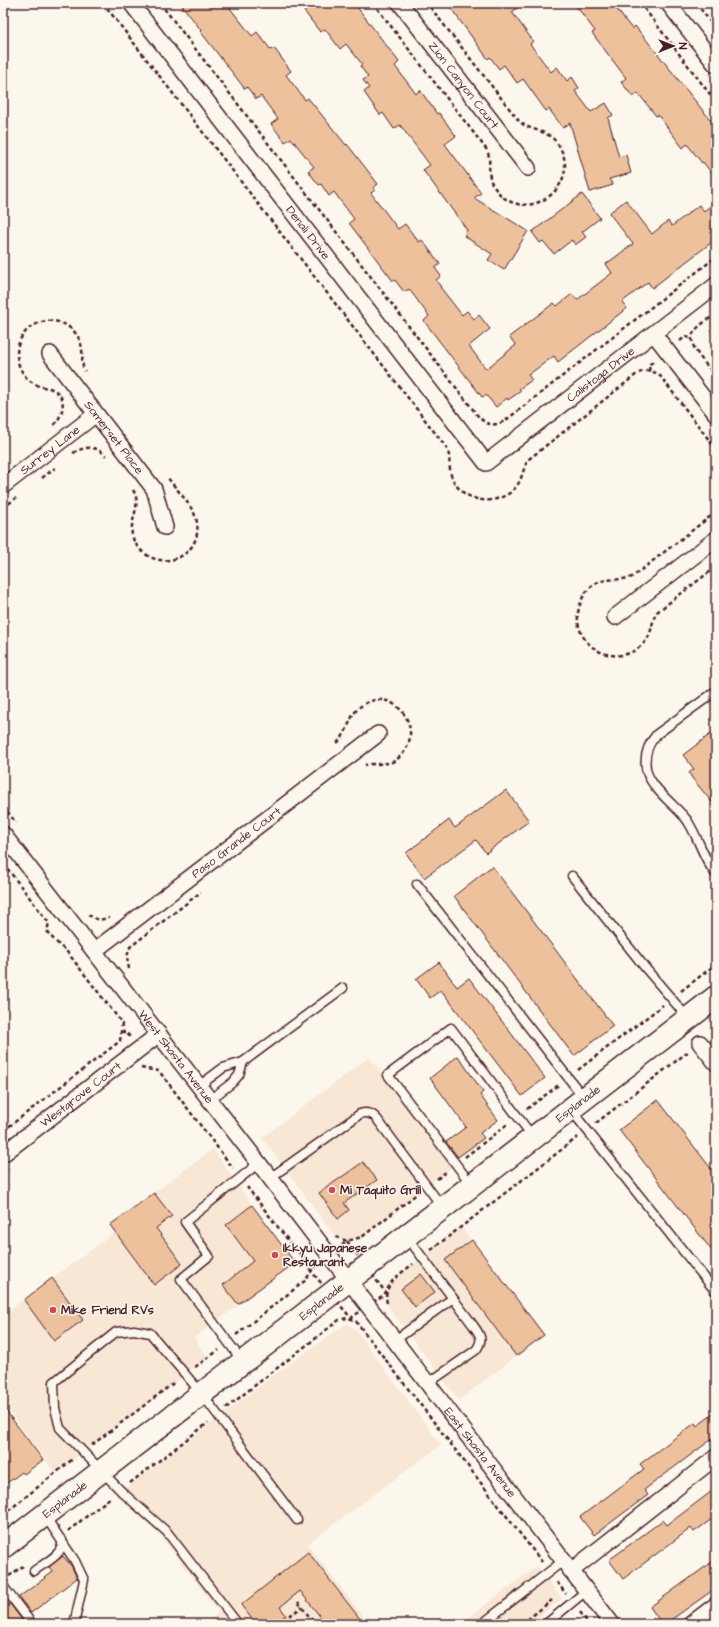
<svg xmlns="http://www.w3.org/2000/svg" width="719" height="1627" viewBox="0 0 719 1627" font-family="'Architects Daughter',sans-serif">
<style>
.built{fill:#f7e7d4}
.building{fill:#eec19d;stroke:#4a1f2b}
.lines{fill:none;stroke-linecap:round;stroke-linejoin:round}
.service-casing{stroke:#4a1f2b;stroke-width:11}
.minor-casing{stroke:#4a1f2b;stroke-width:18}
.secondary-casing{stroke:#4a1f2b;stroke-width:25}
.path{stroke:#4a1f2b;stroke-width:2.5;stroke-dasharray:4 3;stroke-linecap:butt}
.service{stroke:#fbf7ec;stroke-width:8}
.minor{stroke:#fbf7ec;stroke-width:15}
.secondary{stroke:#fbf7ec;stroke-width:22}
.poi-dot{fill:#d1495b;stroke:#fbf7ec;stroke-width:1.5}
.labels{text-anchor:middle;stroke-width:3;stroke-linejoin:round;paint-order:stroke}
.street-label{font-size:12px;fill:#4a1f2b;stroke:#fbf7ec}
.poi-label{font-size:12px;font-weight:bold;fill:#4a1f2b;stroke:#fbf7ec;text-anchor:start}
</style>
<rect width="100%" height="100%" fill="#fbf7ec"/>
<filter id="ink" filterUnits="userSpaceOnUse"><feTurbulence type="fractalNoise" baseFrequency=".025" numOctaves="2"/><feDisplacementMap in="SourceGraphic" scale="8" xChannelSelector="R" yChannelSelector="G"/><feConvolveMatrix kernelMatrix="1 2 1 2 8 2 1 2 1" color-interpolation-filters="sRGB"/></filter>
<g filter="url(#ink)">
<g class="built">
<polygon points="369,1057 452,1167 362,1237 347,1241 335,1236 262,1138"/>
<polygon points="213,1149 252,1205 295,1263 194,1338 208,1358 55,1473 3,1403 3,1315 115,1232 110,1225"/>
<polygon points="461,1227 544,1335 459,1400 389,1308 386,1301 386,1293 389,1284 393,1280"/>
<polygon points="347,1323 356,1330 441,1445 307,1544 369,1624 204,1624 219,1612 159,1534 117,1495 277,1373"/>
<polygon points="537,1566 562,1599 529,1624 460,1624"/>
</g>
<g class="building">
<polygon points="180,3 226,3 252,36 257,32 271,50 274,48 291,71 286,75 305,100 308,98 346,145 347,144 378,184 373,188 375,190 371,193 398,229 405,224 419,242 422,240 440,264 435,268 441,276 436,280 441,287 440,287 462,315 467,311 474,319 479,315 490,329 469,346 486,369 516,345 509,337 554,303 557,306 572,294 577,300 612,273 606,264 633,244 609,213 626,200 652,234 668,221 672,226 699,205 704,211 716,202 716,239 652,288 648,282 622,302 627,308 558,362 554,356 528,375 532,380 519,389 521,391 508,400 507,398 496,407 486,395 482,397 424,321 429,316 409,289 404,292 395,280 393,281 349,223 354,219 334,192 329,196 321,184 319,185 308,171 314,167 291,138 285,142 271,124 278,119 261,96 256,99 247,87 245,89 200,31 201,30"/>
<polygon points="298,3 354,3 399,62 395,66 416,94 420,90 437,114 439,113 456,136 445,144 481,193 474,198 528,231 504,270 488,260 492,254 464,236 467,230 423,170 430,165 400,125 394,129 383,113 380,115 364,92 369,88 363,80 368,77 360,66 362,64 346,44 340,49 325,29 320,32"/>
<polygon points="447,3 524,3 512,12 533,41 530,44 551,72 557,67 567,81 572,77 579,88 575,91 591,112 606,103 613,115 608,118 619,157 626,155 631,173 609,179 613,185 590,192 570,123 563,128 549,109 546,111 523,79 517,83 504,65 499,69 490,57 488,59"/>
<polygon points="574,3 612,3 632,29 635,26 657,53 716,127 716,179 703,162 702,163 687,144 683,148 658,115 656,116 638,93 633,97 621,82 626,78 592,33 595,31"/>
<polygon points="582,194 600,218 582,232 586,237 575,245 572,240 554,254 543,241 540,243 532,232"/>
<polygon points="716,730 716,807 692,778 689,773 694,769 683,755"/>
<polygon points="506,790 529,821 486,853 476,840 424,878 406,853 449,820 455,828"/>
<polygon points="492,866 613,1026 574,1056 454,896"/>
<polygon points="439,962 457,987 469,978 545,1078 522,1096 441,990 430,998 416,979"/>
<polygon points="458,1056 483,1092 480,1095 498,1120 480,1133 484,1138 458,1157 446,1142 466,1127 430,1078"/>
<polygon points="658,1100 716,1175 716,1256 619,1130"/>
<polygon points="363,1162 377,1180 344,1203 349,1210 338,1219 319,1193"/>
<polygon points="154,1193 172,1216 156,1228 182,1264 154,1285 110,1225"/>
<polygon points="252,1205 295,1263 238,1304 223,1285 253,1261 226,1225"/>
<polygon points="472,1240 544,1335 516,1356 445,1260"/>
<polygon points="421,1274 435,1292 415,1307 401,1289"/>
<polygon points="52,1278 83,1320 54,1341 24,1300"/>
<polygon points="3,1407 43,1460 24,1474 22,1472 3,1486"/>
<polygon points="716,1412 716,1436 644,1490 648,1495 594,1535 580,1517 644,1469 640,1464 695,1423 697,1426"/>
<polygon points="716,1488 716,1516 694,1532 691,1528 623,1579 609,1560 663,1520 667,1525"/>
<polygon points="308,1552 364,1624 326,1624 300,1591 280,1607 286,1615 274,1624 256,1624 241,1605"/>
<polygon points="63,1556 72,1567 77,1578 31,1613 19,1597 53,1572 49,1567"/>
<polygon points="716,1559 716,1588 665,1624 662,1624 650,1607"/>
<polygon points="10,1604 22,1620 16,1624 3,1624 3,1609"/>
</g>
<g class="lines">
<g class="service-casing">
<g id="service">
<path d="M716,691L657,734C648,744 644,754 646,768C648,786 676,806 687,820C698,836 705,863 716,874"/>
<polyline points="572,876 647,970 688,1018"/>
<polyline points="417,884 584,1098"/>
<polyline points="243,1062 343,988"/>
<polyline points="199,1086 223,1068 243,1062 239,1075 233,1082 210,1100"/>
<polyline points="571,1110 716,1292"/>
<path d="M270,1178L360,1114C366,1112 372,1113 377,1119L443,1208"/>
<polyline points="471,1184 388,1075 451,1028 533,1137"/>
<path d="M407,1237L473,1325C480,1335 484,1339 476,1350L427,1384"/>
<polyline points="394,1341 453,1298"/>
<polyline points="243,1362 181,1279 209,1256 185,1222 259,1163"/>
<polyline points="45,1516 75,1561 84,1580 74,1624"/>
<path d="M34,1571C44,1563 65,1554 62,1540"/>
<polyline points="3,1586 32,1624"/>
<polyline points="238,1624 167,1532 122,1492 60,1428 55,1408 54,1382 116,1332 134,1330 150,1333 202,1394 297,1520"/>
<polyline points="482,1624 563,1561"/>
<polyline points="546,1624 586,1591"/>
</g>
</g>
<g class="minor-casing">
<g id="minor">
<path id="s1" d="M131,3L486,463L716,285"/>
<path id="s2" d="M400,3L528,168"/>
<polyline points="668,3 716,65"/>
<polyline points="654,334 716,414"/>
<path id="s3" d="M50,354L154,489L165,527"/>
<path id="s4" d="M3,486L96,414"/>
<polyline points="615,617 716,539"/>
<path id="s5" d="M3,834L251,1153L612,1624"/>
<path id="s6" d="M94,951L378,734"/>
<polyline points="700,1043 716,1063"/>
<path id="s7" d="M3,1154L159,1034"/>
<polyline points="571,1571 716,1457"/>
<polyline points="691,1624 716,1605"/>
</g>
</g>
<g class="secondary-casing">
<g id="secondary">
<path id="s8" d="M3,1547L716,997"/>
</g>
</g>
<g class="path">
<path d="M103,3L446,447C452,456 447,469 453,480C465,504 499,507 516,487C523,478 523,467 529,459L637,374C646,369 654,370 661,377L716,449"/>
<path d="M160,3L478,416C487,426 495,427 506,420L716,257"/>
<path d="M373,3L487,150C492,161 486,174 493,185C521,232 588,186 557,143C546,128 530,132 519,121L427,3"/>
<polyline points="640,3 716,102"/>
<polyline points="696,3 716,29"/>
<path d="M716,314C709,319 700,324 694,332C685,345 708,366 716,376"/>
<polyline points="680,341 685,337 692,338"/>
<polyline points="649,371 650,364 655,360"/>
<path d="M54,425C63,415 68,399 54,390C49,387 42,388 37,385C19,377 12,355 21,338C26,329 35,323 46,321C61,319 77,329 81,344C84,354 80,363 85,371"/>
<path d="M73,453C85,446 96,445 106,456"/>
<polyline points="42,478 55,468"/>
<path d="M133,490C145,509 121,527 138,547C162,576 206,554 196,518C192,505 176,489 168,478"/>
<polyline points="3,508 16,498"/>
<path d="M716,512L632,577C619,582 606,576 593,585C588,589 583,595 581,602C565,640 612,673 642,645C654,634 650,623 657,612L716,567"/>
<path d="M337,743C350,732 348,713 364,704C394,687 423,726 404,752C401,756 397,760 392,762C384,765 374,763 365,765"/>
<polyline points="3,806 16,823"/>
<polyline points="3,863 49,923 47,931 54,940 68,953 122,1023 120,1041 3,1131"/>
<polyline points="88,915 99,920 109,918"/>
<polyline points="129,969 127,957 130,947 201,892"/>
<polyline points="681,991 716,964"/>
<polyline points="121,1032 126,1032 130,1037"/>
<polyline points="141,1068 159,1071 233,1168"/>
<polyline points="578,1070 663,1005"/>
<polyline points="527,1109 560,1084"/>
<polyline points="596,1123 689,1051"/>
<polyline points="465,1157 509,1123"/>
<polyline points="3,1174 9,1170"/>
<polyline points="437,1179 447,1171"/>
<polyline points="336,1237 347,1241 362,1237 418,1193"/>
<polygon points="347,1241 386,1293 351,1318 311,1271"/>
<polyline points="431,1250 578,1137"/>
<path d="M387,1303C382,1284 400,1274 413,1264"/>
<polyline points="236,1335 306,1280 311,1271 309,1261 295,1249 247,1187"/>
<polyline points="195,1367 219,1350"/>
<polyline points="226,1408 339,1320 347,1318 355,1320 542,1562"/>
<polyline points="92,1445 175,1382"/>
<polyline points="130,1483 208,1423"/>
<polyline points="3,1515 73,1459"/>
<polyline points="68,1531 111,1497"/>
<polyline points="9,1576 23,1566"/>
<polyline points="557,1582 566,1594"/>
<polyline points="298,1602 315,1624"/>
<polyline points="580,1612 589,1624"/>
<polyline points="278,1624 302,1607"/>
<polyline points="522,1624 552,1600"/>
</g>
<use href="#service" class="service"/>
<use href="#minor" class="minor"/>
<use href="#secondary" class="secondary"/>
</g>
</g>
<g class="poi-dot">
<circle cx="332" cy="1190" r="4"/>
<circle cx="275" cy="1255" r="4"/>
<circle cx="53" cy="1310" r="4"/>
</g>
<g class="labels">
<g class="street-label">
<text dy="4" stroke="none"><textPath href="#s2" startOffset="104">Zion Canyon Court</textPath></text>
<text dy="4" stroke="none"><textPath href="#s1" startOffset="290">Denali Drive</textPath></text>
<text dy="4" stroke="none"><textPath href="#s1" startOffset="726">Calistoga Drive</textPath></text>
<text dy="4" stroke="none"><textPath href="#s3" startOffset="105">Somerset Place</textPath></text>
<text dy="4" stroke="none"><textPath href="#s4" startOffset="59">Surrey Lane</textPath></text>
<text dy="4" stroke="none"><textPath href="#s6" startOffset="179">Paso Grande Court</textPath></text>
<text dy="4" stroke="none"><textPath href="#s5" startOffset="282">West Shasta Avenue</textPath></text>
<text dy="4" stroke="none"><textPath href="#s7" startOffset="98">Westgrove Court</textPath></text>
<text dy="4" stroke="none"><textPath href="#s8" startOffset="726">Esplanade</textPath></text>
<text dy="4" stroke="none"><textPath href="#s8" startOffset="402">Esplanade</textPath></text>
<text dy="4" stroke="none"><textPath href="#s5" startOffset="781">East Shasta Avenue</textPath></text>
<text dy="4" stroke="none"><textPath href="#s8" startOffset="78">Esplanade</textPath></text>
</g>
<g class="poi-label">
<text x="340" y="1194">Mi Taquito Grill</text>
<text x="283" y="1252">Ikkyu Japanese<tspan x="283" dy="14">Restaurant</tspan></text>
<text x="61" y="1314">Mike Friend RVs</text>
</g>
</g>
<rect width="719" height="1627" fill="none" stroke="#fbf7ec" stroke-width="16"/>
<rect x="8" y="8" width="703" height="1611" fill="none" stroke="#4a1f2b" stroke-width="1.5" filter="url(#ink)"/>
<g transform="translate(673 46) rotate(90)" stroke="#fbf7ec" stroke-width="3" paint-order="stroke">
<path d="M0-3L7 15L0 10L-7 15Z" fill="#4a1f2b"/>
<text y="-6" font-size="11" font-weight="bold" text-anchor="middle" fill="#4a1f2b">N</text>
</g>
</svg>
